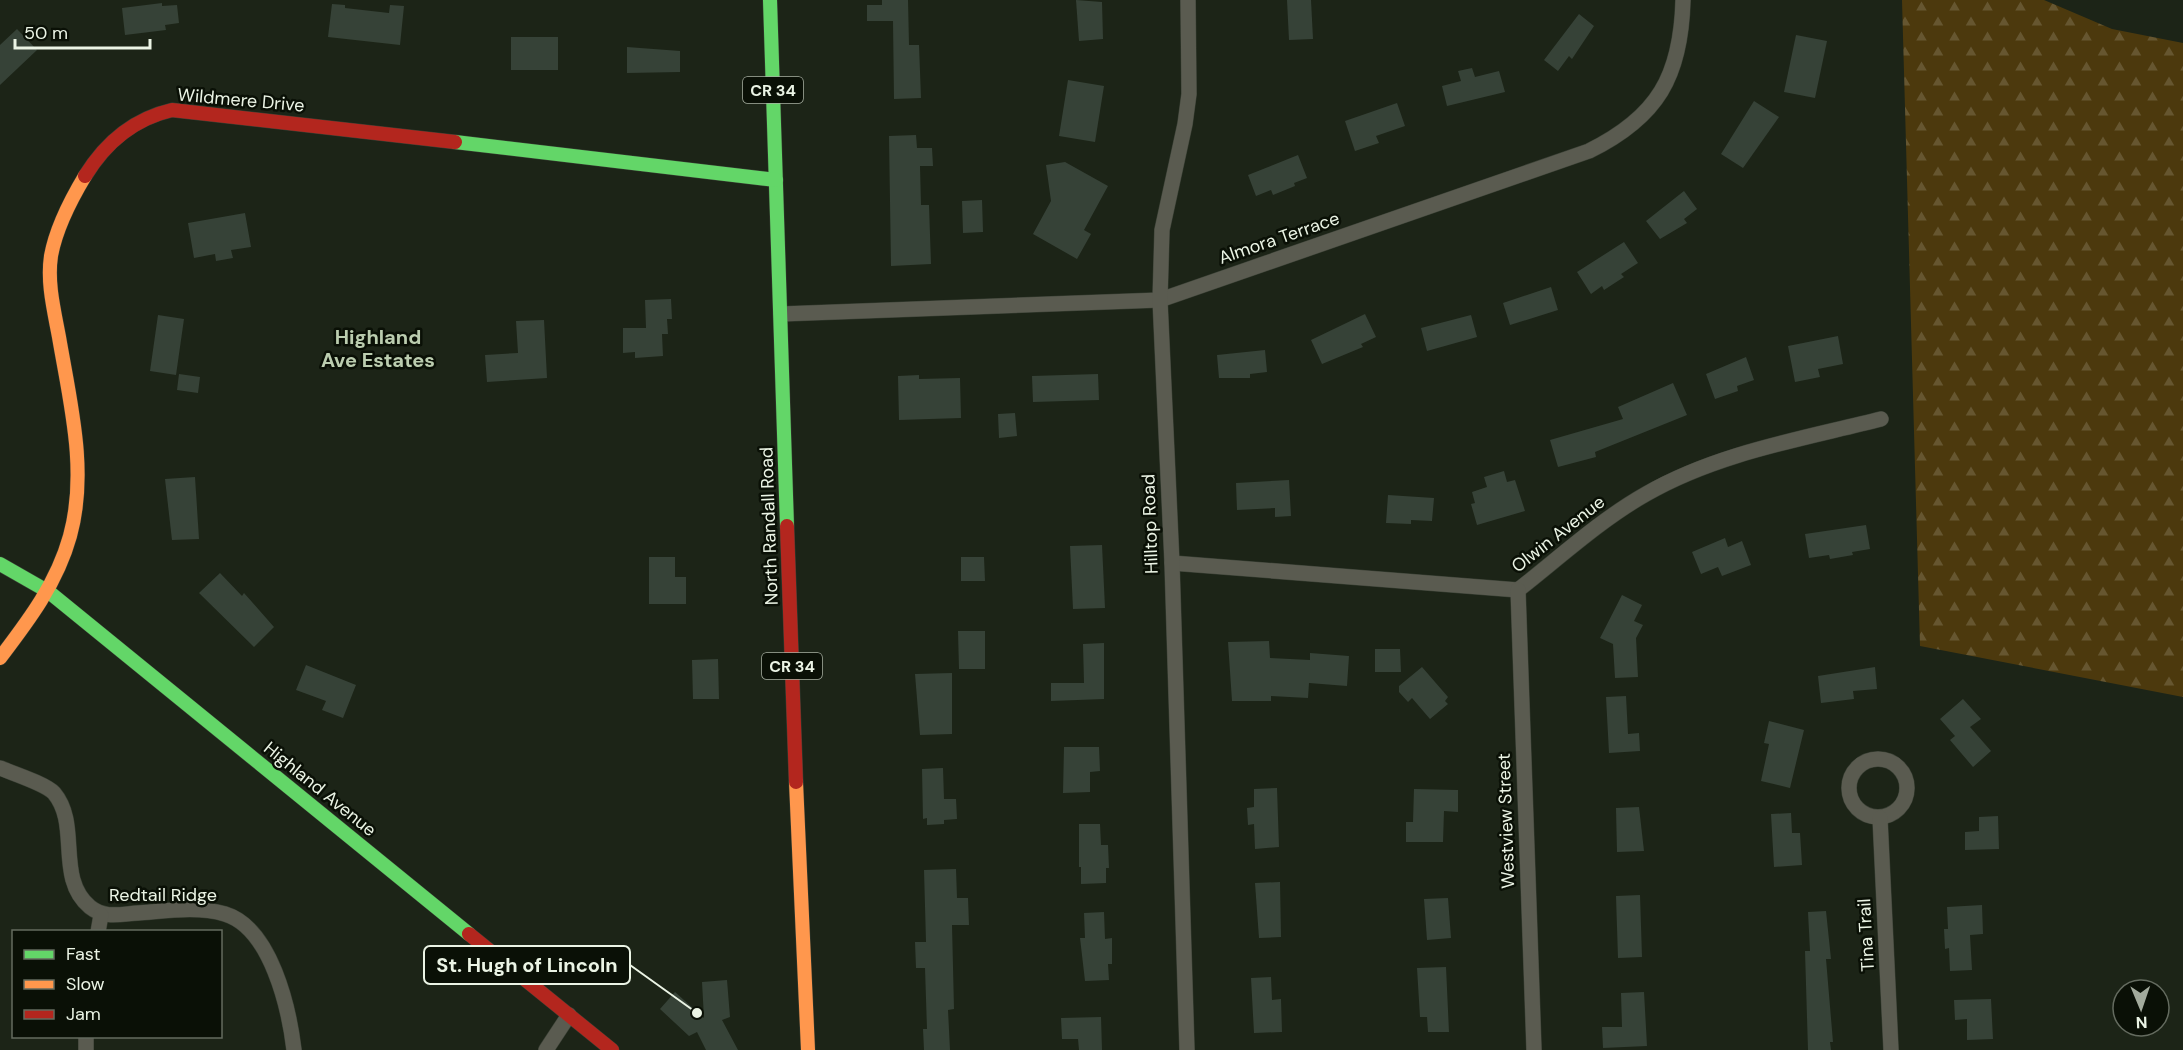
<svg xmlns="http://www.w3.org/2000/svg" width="2183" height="1050" viewBox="0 0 2183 1050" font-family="'DM Sans',sans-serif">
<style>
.forest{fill:url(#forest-firs)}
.building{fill:#364237}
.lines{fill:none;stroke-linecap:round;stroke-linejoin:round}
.street-casing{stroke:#3a4035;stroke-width:16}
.fast-casing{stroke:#3a4035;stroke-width:15}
.slow-casing{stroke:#3a4035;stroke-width:15}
.jam-casing{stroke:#3a4035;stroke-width:15}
.street{stroke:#5a5b50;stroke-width:15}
.fast{stroke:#63d668;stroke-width:14}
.slow{stroke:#ff974d;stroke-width:14}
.jam{stroke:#b3261e;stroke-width:14}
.labels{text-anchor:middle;stroke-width:5;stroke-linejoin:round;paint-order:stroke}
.shield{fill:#0a1006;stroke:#a8b0a2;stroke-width:1.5}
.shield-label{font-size:16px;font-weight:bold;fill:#ebf4e5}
.street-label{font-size:18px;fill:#ebf4e5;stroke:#0a1006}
.neighbourhood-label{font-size:20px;font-weight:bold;fill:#bbcdaf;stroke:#0a1006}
.leader{fill:none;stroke:#ebf4e5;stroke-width:2}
.callout-dot{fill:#ebf4e5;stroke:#0a1006;stroke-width:2}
.callout{fill:#0a1006;stroke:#ebf4e5;stroke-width:2}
.callout-label{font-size:20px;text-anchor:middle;font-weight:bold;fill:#ebf4e5}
</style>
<defs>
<pattern id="forest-firs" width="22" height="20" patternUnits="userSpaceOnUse" patternTransform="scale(1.5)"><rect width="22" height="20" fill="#4c390d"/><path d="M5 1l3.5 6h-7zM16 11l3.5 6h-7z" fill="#665630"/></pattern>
</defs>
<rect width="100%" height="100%" fill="#1c2417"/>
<polygon class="forest" points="1902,0 2044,0 2112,29 2183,43 2183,697 1920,646"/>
<g class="building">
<polygon points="882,0 908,0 909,45 919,45 921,98 894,99 893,21 867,21 867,5 882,5"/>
<polygon points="1076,0 1102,2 1103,39 1079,41"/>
<polygon points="1287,0 1311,0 1313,39 1289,40"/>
<polygon points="162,3 162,6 177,5 179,23 165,25 166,30 125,35 122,8"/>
<polygon points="332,4 345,5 345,8 389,13 390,5 404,6 400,45 328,37"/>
<polygon points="1579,14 1594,26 1572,59 1569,56 1558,71 1544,60"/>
<polygon points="17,29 37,50 0,85 0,45"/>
<polygon points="1796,35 1827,41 1815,98 1784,92"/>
<rect x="511" y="37" width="47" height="33"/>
<polygon points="627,47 680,51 680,72 627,73"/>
<polygon points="1472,68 1475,77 1499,71 1505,92 1447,106 1442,86 1461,81 1458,71"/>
<polygon points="1068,80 1104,86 1095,142 1059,136"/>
<polygon points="1754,101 1779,117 1743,168 1721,154"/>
<polygon points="1397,103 1405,126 1376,136 1379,143 1355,151 1345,121"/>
<polygon points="916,135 917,148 932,148 933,166 920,166 921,205 929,205 931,264 891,266 889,136"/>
<polygon points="1298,155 1307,178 1294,183 1295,186 1273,195 1271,190 1256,196 1248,175"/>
<polygon points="1065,162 1108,186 1084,230 1091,234 1077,259 1033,234 1051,201 1046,165"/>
<polygon points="1684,191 1697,209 1684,219 1687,223 1660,239 1646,221"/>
<polygon points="982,200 983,232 963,233 962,201"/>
<polygon points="245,213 251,247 231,250 233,258 216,261 215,254 194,258 188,223"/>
<polygon points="1624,242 1638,263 1621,274 1624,277 1604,290 1602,286 1591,294 1577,272"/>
<polygon points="1551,287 1558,310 1510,325 1503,303"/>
<polygon points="671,299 672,319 667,319 668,334 662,334 663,356 635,358 635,352 623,353 623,328 646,328 645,300"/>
<polygon points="1365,314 1376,337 1361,344 1363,347 1322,364 1311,340"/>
<polygon points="158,315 184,319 176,375 150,371"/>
<polygon points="1471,315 1477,337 1427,351 1421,328"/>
<polygon points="544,320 547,378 487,382 485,355 518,353 516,321"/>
<polygon points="1838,336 1843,364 1818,369 1820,377 1795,382 1788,346"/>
<polygon points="1265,350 1267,372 1250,374 1250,378 1219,378 1217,355"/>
<polygon points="1746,357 1754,380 1737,386 1738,391 1715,399 1706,374"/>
<polygon points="179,374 200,377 198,393 177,390"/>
<polygon points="1098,374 1099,400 1033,402 1032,376"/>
<polygon points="919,375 919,379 960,378 961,418 899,420 898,376"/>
<polygon points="1673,383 1687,415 1595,452 1596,457 1558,467 1550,440 1623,419 1618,407"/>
<polygon points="1015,413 1017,436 999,438 998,414"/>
<polygon points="1504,471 1507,482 1515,480 1525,511 1477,525 1471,504 1475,503 1472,492 1487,487 1484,477"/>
<polygon points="195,477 199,539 172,540 165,479"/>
<polygon points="1289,480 1291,516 1275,517 1275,508 1237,510 1236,483"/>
<polygon points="1388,495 1434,498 1432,521 1411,520 1411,524 1386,523"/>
<polygon points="1866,525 1870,549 1852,552 1853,555 1830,559 1829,555 1809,558 1805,534"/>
<polygon points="1725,538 1728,547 1742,541 1751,565 1722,576 1718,567 1701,574 1692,552"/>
<polygon points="1102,545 1105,608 1073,609 1070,546"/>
<polygon points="649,557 675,557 675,577 686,577 686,604 649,604"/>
<polygon points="961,557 984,557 985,581 961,581"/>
<polygon points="220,573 242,596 244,593 274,627 254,647 199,593"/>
<polygon points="1622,595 1642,605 1634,621 1643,625 1636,638 1638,677 1615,678 1613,644 1600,638"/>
<polygon points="958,631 985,631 985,669 959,669"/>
<polygon points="1269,641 1270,658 1310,660 1310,653 1349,656 1347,686 1309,683 1308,698 1271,696 1271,701 1232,701 1228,642"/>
<polygon points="1104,643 1104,699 1051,701 1051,683 1084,683 1083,644"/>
<polygon points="1375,649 1400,649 1401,672 1375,672"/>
<polygon points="718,659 719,699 693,699 692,660"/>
<polygon points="306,665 356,685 343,718 322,710 326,701 296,690"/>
<polygon points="1422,667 1448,697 1445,701 1448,704 1430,719 1412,698 1408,702 1399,692 1399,686"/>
<polygon points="1875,667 1877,689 1853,691 1854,699 1821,703 1818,676"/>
<polygon points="952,673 952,734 920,735 915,674"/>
<polygon points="1626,696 1628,734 1639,733 1640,751 1609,753 1606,697"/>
<polygon points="1963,699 1981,719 1970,727 1991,751 1973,767 1950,740 1955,736 1940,719"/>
<polygon points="1769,721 1804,730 1790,788 1761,781 1769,744 1764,743"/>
<polygon points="1064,747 1099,747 1100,771 1090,772 1090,792 1063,793"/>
<polygon points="943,768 944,799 956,799 957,819 944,820 944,824 927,825 927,818 923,819 922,769"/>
<polygon points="1277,788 1279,847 1255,849 1254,824 1248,825 1247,808 1254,807 1254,789"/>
<polygon points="1414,789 1458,790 1458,812 1444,811 1443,842 1406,842 1406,822 1413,822"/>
<polygon points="1639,807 1644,851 1617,852 1616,808"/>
<polygon points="1791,813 1792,833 1800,833 1802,865 1774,867 1771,814"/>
<polygon points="1998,816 1999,849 1965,850 1965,832 1979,831 1979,817"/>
<polygon points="1079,824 1100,824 1101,845 1108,845 1109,868 1106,868 1106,883 1081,884 1081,867 1079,867"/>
<polygon points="956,869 957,898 968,898 969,925 952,925 954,1009 948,1010 950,1050 924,1050 923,1029 927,1029 925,968 916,968 915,942 926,942 924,870"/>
<polygon points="1280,882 1281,937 1259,938 1255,883"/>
<polygon points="1640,895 1642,957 1618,958 1616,896"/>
<polygon points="1448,898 1451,938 1427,940 1424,899"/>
<polygon points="1982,905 1983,934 1970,935 1972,970 1950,971 1949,948 1945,949 1944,929 1948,929 1947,907"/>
<polygon points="1826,911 1831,959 1826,959 1833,1042 1830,1042 1831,1050 1808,1050 1805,951 1810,951 1808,912"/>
<polygon points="1104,912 1105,939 1112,938 1112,964 1108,964 1109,980 1085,981 1080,938 1085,938 1084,913"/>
<polygon points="1446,967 1449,1032 1428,1032 1427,1017 1420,1017 1417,968"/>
<polygon points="1271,977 1272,1000 1281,999 1282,1032 1254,1033 1251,978"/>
<polygon points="727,980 730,1017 722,1020 738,1050 706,1050 697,1032 689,1036 660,1009 675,992 704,1018 702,982"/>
<polygon points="1644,992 1647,1046 1603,1048 1602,1027 1622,1027 1621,993"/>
<polygon points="1991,999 1993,1039 1967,1040 1967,1019 1955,1020 1954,1000"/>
<polygon points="1101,1017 1102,1050 1079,1050 1078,1039 1062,1039 1061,1018"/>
</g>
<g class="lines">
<g class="street-casing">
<g id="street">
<path d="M781,314L1160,300L1589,151C1658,117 1681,76 1683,0"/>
<path d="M1172,563L1518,590C1559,558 1600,520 1646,494C1717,453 1802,439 1881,419"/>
<polyline points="1518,590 1534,1050"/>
<circle cx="1878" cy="788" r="29"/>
<path d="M0,768C12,773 46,784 54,793C81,825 55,878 90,907C105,919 121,914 138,913C166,911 198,906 225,914C271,928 289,1008 294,1050"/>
<polyline points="1880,818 1891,1050"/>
<polyline points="98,932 101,915"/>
<polyline points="86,1036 86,1050"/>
<polyline points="546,1050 569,1015"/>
<polyline points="1187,1050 1172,563 1160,300 1162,230 1185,124 1189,94 1188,0"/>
</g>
</g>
<g class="fast-casing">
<g id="fast">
<polyline points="770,0 787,526"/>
<polyline points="455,142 776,180"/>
<polyline points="0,564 49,592 469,934"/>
</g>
</g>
<g class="slow-casing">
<g id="slow">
<path d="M0,658C29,620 57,583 70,536C88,471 70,402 59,337C54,310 47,283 51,256C56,228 70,201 85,176"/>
<polyline points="796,782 808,1050"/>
</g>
</g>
<g class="jam-casing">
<g id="jam">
<path d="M85,176C106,142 133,119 172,110L455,142"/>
<polyline points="787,526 796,782"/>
<polyline points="469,934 612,1050"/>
</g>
</g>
<use href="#street" class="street"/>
<use href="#fast" class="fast"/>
<use href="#slow" class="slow"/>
<use href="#jam" class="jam"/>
</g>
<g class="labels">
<g class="shield">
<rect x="743" y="77" width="60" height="26" rx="4.5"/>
<rect x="762" y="653" width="60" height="26" rx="4.5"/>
</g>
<g class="shield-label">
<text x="773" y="96">CR 34</text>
<text x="792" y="672">CR 34</text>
</g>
<g class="street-label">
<text transform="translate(241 100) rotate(5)" y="6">Wildmere Drive</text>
<text transform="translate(1279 238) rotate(-19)" y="6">Almora Terrace</text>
<text transform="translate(1150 524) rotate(-92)" y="6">Hilltop Road</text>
<text transform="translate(769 526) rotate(-92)" y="6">North Randall Road</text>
<text transform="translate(1558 534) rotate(-38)" y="6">Olwin Avenue</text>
<text transform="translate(320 789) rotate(39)" y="6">Highland Avenue</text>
<text transform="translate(1506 821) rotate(-92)" y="6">Westview Street</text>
<text x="163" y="901">Redtail Ridge</text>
<text transform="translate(1866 935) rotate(-93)" y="6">Tina Trail</text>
</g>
<g class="neighbourhood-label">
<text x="378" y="344">Highland<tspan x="378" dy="23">Ave Estates</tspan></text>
</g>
</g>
<path class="leader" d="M697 1013L630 965"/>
<circle class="callout-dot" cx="697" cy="1013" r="6"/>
<rect class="callout" x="424" y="946" width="206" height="38" rx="6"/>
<g class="callout-label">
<text x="527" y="972">St. Hugh of Lincoln</text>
</g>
<rect x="12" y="930" width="210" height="108" fill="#0a1006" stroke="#646b5f" stroke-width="1.5"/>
<rect x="24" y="950" width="30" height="9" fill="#63d668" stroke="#646b5f" stroke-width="1.5"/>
<text x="66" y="960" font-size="18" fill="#ebf4e5">Fast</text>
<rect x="24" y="980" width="30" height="9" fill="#ff974d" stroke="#646b5f" stroke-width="1.5"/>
<text x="66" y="990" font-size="18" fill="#ebf4e5">Slow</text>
<rect x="24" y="1010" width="30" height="9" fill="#b3261e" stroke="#646b5f" stroke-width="1.5"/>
<text x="66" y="1020" font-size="18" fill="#ebf4e5">Jam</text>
<g transform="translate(2141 1008) rotate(178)"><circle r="28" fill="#0a1006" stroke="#646b5f" stroke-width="1.5"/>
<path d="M0-4.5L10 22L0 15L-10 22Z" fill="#a3ab9d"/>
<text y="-9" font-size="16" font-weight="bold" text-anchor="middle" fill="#ebf4e5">N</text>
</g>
<path d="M15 39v9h135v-9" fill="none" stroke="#ebf4e5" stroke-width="3"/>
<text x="24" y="39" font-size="18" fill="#ebf4e5" stroke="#0a1006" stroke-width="4.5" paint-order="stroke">50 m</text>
</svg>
